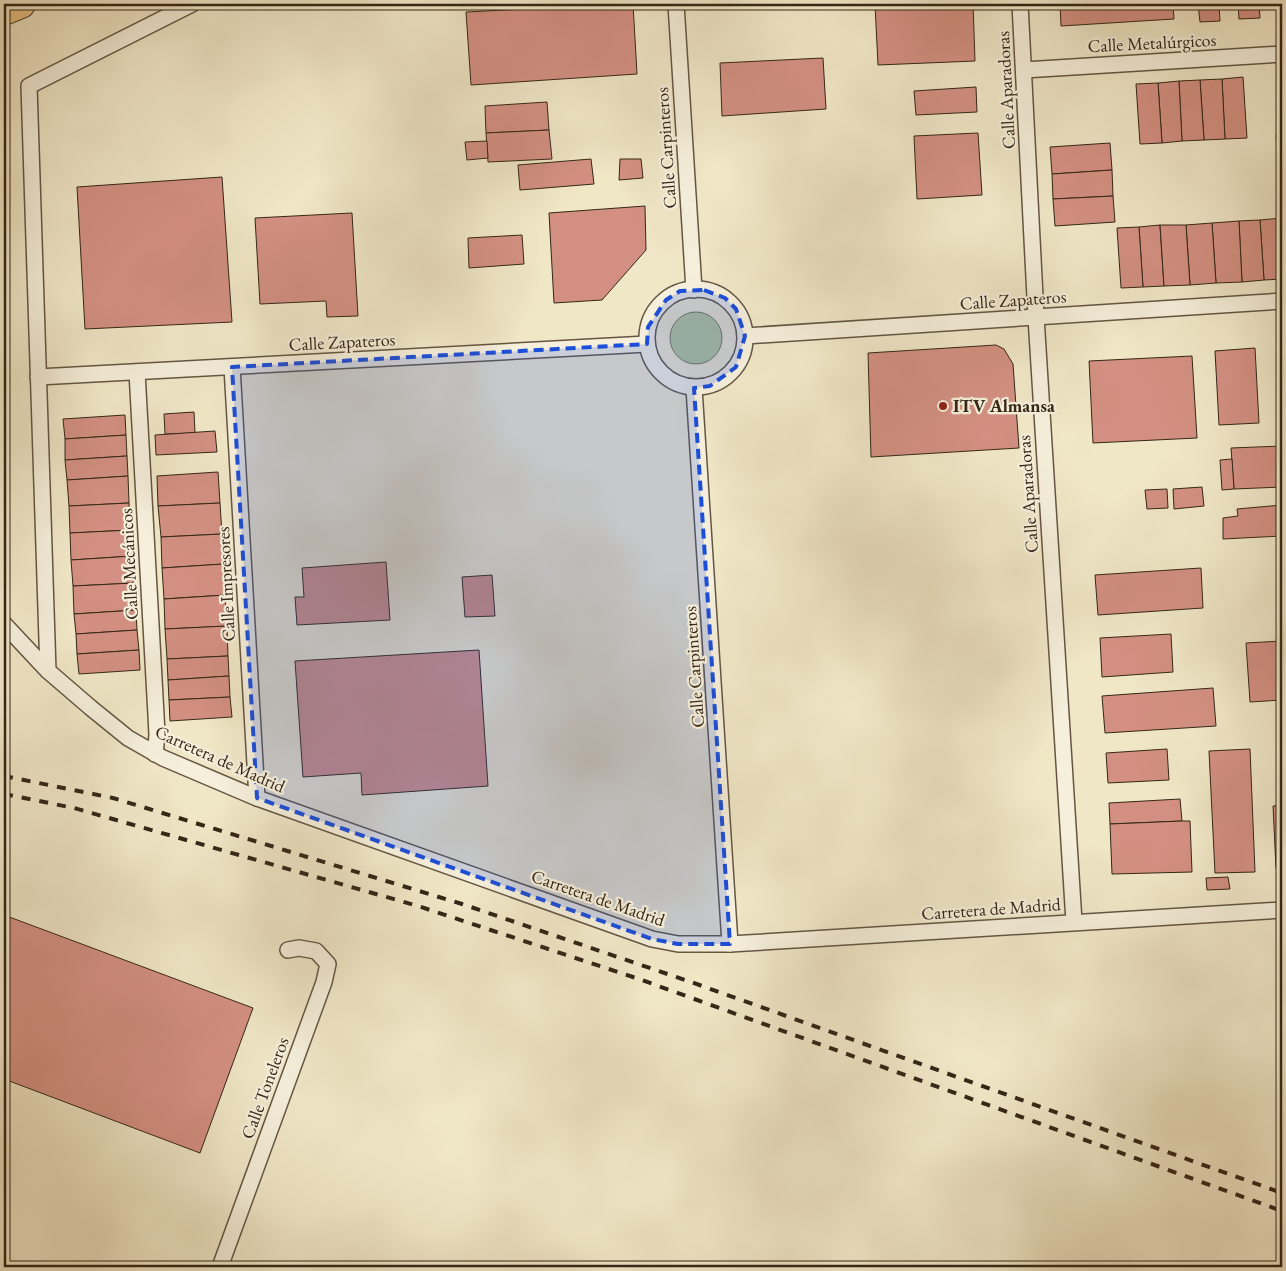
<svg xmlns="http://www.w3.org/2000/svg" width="1286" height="1271" viewBox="0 0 1286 1271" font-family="'EB Garamond',serif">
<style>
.green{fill:#b7c697;stroke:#767657}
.building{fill:#d39082;stroke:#352617}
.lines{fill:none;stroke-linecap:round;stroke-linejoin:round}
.minor-casing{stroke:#645643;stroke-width:18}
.motorway-casing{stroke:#352617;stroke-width:30}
.minor{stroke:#f5efdb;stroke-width:15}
.motorway{stroke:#e8c484;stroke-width:28}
.rail{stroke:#352617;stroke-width:4;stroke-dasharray:9 9;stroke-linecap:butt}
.marked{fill:#1d4ed8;fill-opacity:0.2;stroke:#1d4ed8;stroke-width:4;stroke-dasharray:10 6;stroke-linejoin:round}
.poi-dot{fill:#8f2418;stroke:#f5efdb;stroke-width:2}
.labels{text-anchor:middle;stroke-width:4.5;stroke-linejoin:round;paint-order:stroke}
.street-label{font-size:18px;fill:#352617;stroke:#f5efdb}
.poi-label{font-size:18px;font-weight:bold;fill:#352617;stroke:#f5efdb;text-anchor:start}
</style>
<rect width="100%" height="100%" fill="#f0e7c7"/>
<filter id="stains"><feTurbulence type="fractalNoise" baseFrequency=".004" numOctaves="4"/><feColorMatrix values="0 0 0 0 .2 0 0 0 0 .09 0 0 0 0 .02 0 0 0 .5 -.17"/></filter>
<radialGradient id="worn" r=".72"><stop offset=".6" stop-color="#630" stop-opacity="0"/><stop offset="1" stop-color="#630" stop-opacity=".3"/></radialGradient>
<circle class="green" cx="696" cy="338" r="26"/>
<g class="building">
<polygon points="622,4 633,4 637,74 471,85 466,12"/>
<polygon points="875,4 973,4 975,61 878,65"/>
<polygon points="1060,4 1173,4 1174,19 1061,26"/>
<polygon points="1198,4 1219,4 1220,21 1200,22"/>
<polygon points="1238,4 1259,4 1260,18 1239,19"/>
<polygon points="1280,4 1282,4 1282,23 1281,23"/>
<polygon points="823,58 826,109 722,116 720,63"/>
<polygon points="1243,77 1247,138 1225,139 1222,79"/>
<polygon points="1222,79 1225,139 1204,140 1200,80"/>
<polygon points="1200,80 1204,140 1182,141 1179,81"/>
<polygon points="1179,81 1182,141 1162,143 1158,83"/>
<polygon points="1158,83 1162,143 1140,144 1136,84"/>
<polygon points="976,87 977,112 916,115 914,91"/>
<polygon points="547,102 549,130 486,133 485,106"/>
<polygon points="549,130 552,159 488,162 486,133"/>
<polygon points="978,133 982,195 917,199 914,136"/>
<polygon points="1276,135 1282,135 1282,161 1278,161"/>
<polygon points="487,141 488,158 467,160 465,142"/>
<polygon points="1110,143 1112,170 1052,174 1050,147"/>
<polygon points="591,159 594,184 520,190 518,165"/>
<polygon points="620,159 641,159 643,178 619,180"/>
<polygon points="1278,161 1282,161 1282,187 1279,187"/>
<polygon points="1112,170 1113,196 1053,199 1052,174"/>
<polygon points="222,177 232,322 85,329 77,187"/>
<polygon points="1279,187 1282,187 1282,214 1281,214"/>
<polygon points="1113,196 1115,222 1055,226 1053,199"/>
<polygon points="645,206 646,250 602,300 554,303 549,213"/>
<polygon points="352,213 358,316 327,317 326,301 260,304 255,218"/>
<polygon points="1282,218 1282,279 1264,280 1260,220"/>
<polygon points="1260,220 1264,280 1242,282 1239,221"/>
<polygon points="1239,221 1242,282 1216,283 1212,223"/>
<polygon points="1212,223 1216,283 1190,285 1186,225"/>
<polygon points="1160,225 1164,286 1143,287 1139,227"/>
<polygon points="1160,225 1186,225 1190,285 1164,286"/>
<polygon points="1139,227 1143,287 1121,288 1117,228"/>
<polygon points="522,235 524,264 469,268 468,238"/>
<polygon points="996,345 1004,349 1013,364 1019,448 871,457 868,353"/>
<polygon points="1255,348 1259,423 1219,425 1215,351"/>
<polygon points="1278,349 1282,349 1282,424 1281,424"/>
<polygon points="1192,356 1197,438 1093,443 1089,361"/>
<polygon points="194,412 195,433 165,434 164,414"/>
<polygon points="125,415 126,435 65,439 63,419"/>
<polygon points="215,431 217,452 156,455 155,435"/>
<polygon points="126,435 127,456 65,460 65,439"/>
<polygon points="1282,446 1282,487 1234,489 1231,448"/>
<polygon points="127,456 128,476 67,480 65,460"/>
<polygon points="1232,459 1234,489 1222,490 1220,460"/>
<polygon points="218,472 220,503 158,506 157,476"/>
<polygon points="128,476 129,503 69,506 67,480"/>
<polygon points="1202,487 1204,506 1174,509 1173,489"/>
<polygon points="1167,489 1168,508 1147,509 1145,490"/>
<polygon points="129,503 131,530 70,533 69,506"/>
<polygon points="220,503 222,534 161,537 158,506"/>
<polygon points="1282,505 1282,536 1223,539 1223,518 1238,516 1237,509"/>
<polygon points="131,530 132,556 71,560 70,533"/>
<polygon points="222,534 223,564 162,568 161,537"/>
<polygon points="132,556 134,583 73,586 71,560"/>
<polygon points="386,562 390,620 297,625 295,597 304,597 302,568"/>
<polygon points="223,564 225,595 164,599 162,568"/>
<polygon points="1201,568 1203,608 1098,615 1095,575"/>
<polygon points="1280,574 1282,574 1282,604 1281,604"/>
<polygon points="492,575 495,616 465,617 462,577"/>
<polygon points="134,583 136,610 74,614 73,586"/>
<polygon points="225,595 227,626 165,629 164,599"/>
<polygon points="136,610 137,630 76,634 74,614"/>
<polygon points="227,626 228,656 167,659 165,629"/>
<polygon points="137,630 139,650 77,654 76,634"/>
<polygon points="1171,634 1173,672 1102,677 1100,638"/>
<polygon points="1282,641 1282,700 1250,702 1246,643"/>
<polygon points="139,650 140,670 79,674 77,654"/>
<polygon points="479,650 488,786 362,795 361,773 303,777 295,661"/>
<polygon points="228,656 229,676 168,680 167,659"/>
<polygon points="229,676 230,697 169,700 168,680"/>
<polygon points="1213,688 1216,726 1105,733 1102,696"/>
<polygon points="230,697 232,717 170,721 169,700"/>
<polygon points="1167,749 1169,780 1108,783 1106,753"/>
<polygon points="1250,749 1255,872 1215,873 1209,751"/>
<polygon points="1180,799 1182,821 1110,824 1109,803"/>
<polygon points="1282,805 1282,867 1276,868 1273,806"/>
<polygon points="1182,821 1190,821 1192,872 1112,874 1110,824"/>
<polygon points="1228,877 1230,889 1207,890 1206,878"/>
<polygon points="4,915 253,1008 200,1153 4,1079"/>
</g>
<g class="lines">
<g class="minor-casing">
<g id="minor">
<polyline points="676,4 694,290"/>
<polyline points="1020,4 1036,317 1074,922"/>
<polyline points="1024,70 1282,54"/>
<circle cx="696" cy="338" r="49"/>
<polyline points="745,336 1282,301"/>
<polyline points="232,367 257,798"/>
<polyline points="137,372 156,715 157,735 155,754"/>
<polyline points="38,377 647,344"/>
<polyline points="694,388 730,944"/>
<polyline points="4,624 48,671 91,708 128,738 163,758 257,798 652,939 678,944 730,944 1282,910"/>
<polyline points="48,671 29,86 192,4"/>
<polyline points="220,1267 324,982 328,964 316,951 299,948 288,950"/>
</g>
</g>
<g class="motorway-casing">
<polyline id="motorway" points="4,11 21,4"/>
</g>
<use href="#minor" class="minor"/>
<use href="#motorway" class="motorway"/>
<g class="rail">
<polyline points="4,776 113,798 462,904 691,982 1282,1193"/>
<polyline points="4,794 74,808 418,906 639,979 1282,1211"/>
</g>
</g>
<path class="marked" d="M704,290L725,298L736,309L745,336L736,367L710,386L694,388L730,944H678L652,939L257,798L232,367L647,344L648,327L666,300L680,291Z"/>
<circle class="poi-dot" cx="943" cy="406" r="5"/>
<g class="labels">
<g class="street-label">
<text transform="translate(1152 43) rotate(-3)" y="6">Calle Metalúrgicos</text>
<text transform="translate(1006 90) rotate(-93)" y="6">Calle Aparadoras</text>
<text transform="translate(666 148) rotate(-94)" y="6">Calle Carpinteros</text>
<text transform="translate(1013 300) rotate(-4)" y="6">Calle Zapateros</text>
<text transform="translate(342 342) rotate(-3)" y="6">Calle Zapateros</text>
<text transform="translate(1028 494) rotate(-94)" y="6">Calle Aparadoras</text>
<text transform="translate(129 564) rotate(-93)" y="6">Calle Mecánicos</text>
<text transform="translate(226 584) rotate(-93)" y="6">Calle Impresores</text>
<text transform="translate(694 667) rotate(-94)" y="6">Calle Carpinteros</text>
<text transform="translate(220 759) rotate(24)" y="6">Carretera de Madrid</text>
<text transform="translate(598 898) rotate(19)" y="6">Carretera de Madrid</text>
<text transform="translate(991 909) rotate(-4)" y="6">Carretera de Madrid</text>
<text transform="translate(265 1088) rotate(-70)" y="6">Calle Toneleros</text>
</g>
<g class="poi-label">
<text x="953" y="412">ITV Almansa</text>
</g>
</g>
<rect width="1286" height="1271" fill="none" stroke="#f0e7c7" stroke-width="20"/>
<rect x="5" y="5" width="1276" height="1261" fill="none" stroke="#352617" stroke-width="2.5"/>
<rect x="10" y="10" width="1266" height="1251" fill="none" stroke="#352617"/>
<rect width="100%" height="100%" filter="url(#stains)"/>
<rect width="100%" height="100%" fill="url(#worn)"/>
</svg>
